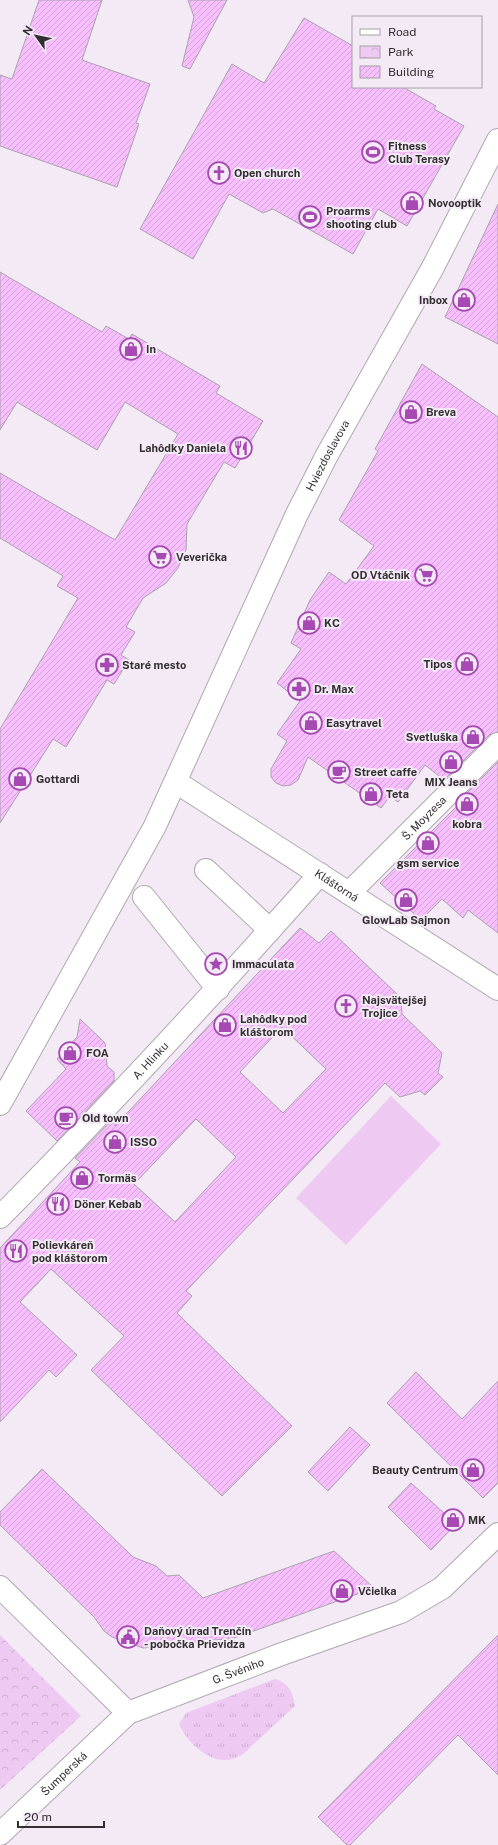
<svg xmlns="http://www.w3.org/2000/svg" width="498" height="1845" viewBox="0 0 498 1845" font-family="'Public Sans',sans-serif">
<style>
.grass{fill:url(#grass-tufts)}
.park{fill:url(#park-crowns)}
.pitch{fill:#eecaf2}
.building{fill:url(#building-hatch);stroke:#aba2ac;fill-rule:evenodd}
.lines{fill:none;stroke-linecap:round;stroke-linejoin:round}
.pedestrian-casing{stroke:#b0a7b1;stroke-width:24}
.minor-casing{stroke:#b0a7b1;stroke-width:24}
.tertiary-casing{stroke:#b0a7b1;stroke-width:24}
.pedestrian{stroke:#fff;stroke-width:22}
.minor{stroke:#fff;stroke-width:22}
.tertiary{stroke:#fff;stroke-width:22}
.labels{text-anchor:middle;stroke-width:4;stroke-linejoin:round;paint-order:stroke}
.poi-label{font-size:11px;font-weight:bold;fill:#322e32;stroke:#f4eaf5;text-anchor:start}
.street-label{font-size:11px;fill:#322e32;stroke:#f4eaf5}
</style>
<defs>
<pattern id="grass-tufts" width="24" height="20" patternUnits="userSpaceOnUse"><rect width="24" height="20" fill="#eecaf2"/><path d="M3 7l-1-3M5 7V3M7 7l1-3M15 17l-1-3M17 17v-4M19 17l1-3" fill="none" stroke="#cdaed0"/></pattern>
<pattern id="park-crowns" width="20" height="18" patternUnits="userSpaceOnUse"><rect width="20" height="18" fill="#eecaf2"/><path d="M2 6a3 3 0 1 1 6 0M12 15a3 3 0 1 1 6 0" fill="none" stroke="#cdaed0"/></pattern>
<pattern id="building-hatch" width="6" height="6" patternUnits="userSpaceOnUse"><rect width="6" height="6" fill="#f7bffe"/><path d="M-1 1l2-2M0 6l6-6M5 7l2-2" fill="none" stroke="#d4a4da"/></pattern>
</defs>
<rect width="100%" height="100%" fill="#f4eaf5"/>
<path class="grass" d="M275,1679C289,1683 293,1693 295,1706C282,1718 269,1730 256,1742C251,1746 246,1753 240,1756C216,1770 188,1745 179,1724L186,1713Z"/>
<polygon class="park" points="0,1635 81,1716 0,1790"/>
<polygon class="pitch" points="391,1096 441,1144 346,1245 296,1198"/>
<g class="building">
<polygon points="39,0 102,0 82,60 150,84 136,123 139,124 117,187 0,146 0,75 12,79"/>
<polygon points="188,0 227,0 190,69 182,66 194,17"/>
<polygon points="304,18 353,46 353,87 403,87 436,106 434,109 464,126 407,226 378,209 353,254 273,209 263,213 229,194 193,259 140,229 232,64 264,83"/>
<polygon points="498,204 498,344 445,317"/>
<polygon points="0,272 102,332 106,326 129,339 132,334 220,386 216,393 263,421 235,468 224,462 187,524 186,550 178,568 166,583 143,598 126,627 135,632 121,655 129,660 114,684 107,680 66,747 53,739 0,823 0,729 78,598 57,586 63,576 0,538 0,473 115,540 178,434 125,402 97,450 17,402 0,430"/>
<polygon points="422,364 498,417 498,732 489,735 444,780 425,765 398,802 390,796 381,808 308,757 298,780 291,785 283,786 276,783 271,777 271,769 287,741 277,734 300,701 277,683 301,649 291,643 310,600 329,572 346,584 374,546 339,520 378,451 375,449"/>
<polygon points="498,762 498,933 468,910 463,918 442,899 421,920 380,883 466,797 464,796"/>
<path d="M300,928L319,943L331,931L401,998L402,1014L442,1053L438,1073L443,1077L425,1095L420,1091L400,1097L385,1083L186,1291L192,1296L177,1313L292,1426L222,1496L91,1370L124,1336L51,1269L20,1302L77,1355L56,1377L49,1370L0,1422V1248L80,1162L75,1158L115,1117V1126ZM282,1027L326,1069L283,1113L240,1072ZM196,1119L236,1157L175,1222L134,1184Z"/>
<polygon points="80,1019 105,1043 107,1066 114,1072 114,1081 57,1141 26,1111 66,1069 57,1059 77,1037"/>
<polygon points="416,1372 462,1419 498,1381 498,1483 483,1498 387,1403"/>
<polygon points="350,1427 370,1445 328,1491 308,1472"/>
<polygon points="42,1469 133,1557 156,1566 167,1576 179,1575 203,1598 334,1551 374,1588 234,1638 143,1648 112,1637 104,1631 94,1617 0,1525 0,1512"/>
<polygon points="411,1483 456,1524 431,1550 388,1507"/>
<polygon points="498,1635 498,1775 458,1735 350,1845 347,1845 318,1817"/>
</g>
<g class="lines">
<g class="pedestrian-casing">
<g id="pedestrian">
<polyline points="206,870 270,930"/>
<path id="s1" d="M349,893L498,744"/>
<polyline points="144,897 218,989"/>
<path id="s2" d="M0,1217C110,1106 216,991 320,874"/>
</g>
</g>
<g class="minor-casing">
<g id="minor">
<path id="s3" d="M176,782L498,989"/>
<polyline points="0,1587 128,1713"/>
<path id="s4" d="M0,1834L128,1713L282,1654L401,1612L442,1588L498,1534"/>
</g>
</g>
<g class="tertiary-casing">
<g id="tertiary">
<path id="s5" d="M0,1104L155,826L297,514L327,455L432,269L498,140"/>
</g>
</g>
<use href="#pedestrian" class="pedestrian"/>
<use href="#minor" class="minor"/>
<use href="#tertiary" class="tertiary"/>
</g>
<defs>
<g id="stadium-ring" transform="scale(1.15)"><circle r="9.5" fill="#f4eaf5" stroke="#a649b3" stroke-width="1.5"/><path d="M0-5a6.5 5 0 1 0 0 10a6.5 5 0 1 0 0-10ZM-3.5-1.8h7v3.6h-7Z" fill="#a649b3"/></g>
<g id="church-ring" transform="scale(1.15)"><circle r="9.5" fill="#f4eaf5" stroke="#a649b3" stroke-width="1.5"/><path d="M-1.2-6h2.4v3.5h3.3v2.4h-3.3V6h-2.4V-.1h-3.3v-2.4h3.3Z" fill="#a649b3"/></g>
<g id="shop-ring" transform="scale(1.15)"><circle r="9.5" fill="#f4eaf5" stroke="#a649b3" stroke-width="1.5"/><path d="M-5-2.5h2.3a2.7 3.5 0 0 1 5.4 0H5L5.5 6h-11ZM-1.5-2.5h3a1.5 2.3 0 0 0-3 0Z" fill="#a649b3"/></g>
<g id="restaurant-ring" transform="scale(1.15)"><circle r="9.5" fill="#f4eaf5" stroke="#a649b3" stroke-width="1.5"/><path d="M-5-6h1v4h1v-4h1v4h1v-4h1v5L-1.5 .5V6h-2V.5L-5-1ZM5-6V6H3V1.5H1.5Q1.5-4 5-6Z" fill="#a649b3"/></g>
<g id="supermarket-ring" transform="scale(1.15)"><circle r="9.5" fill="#f4eaf5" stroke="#a649b3" stroke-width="1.5"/><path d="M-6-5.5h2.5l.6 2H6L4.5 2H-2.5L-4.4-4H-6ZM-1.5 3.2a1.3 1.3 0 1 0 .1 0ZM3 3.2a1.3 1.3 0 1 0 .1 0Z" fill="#a649b3"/></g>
<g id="pharmacy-ring" transform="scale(1.15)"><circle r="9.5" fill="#f4eaf5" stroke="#a649b3" stroke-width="1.5"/><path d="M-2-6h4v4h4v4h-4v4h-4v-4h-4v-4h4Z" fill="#a649b3"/></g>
<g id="cafe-ring" transform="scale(1.15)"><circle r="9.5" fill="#f4eaf5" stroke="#a649b3" stroke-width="1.5"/><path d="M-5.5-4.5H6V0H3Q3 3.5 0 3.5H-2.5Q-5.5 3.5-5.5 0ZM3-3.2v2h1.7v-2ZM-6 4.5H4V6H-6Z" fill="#a649b3"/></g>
<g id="sight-ring" transform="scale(1.15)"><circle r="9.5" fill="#f4eaf5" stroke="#a649b3" stroke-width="1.5"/><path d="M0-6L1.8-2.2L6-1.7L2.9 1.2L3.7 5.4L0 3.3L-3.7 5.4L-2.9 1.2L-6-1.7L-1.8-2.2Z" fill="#a649b3"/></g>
<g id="civic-ring" transform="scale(1.15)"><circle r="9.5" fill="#f4eaf5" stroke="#a649b3" stroke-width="1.5"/><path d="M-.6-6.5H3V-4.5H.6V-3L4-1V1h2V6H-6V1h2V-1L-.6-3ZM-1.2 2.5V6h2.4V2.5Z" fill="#a649b3"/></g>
</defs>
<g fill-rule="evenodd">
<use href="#stadium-ring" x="373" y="152"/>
<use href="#church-ring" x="219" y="173"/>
<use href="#shop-ring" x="412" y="203"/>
<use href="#stadium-ring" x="310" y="217"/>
<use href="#shop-ring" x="464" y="300"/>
<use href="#shop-ring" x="131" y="349"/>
<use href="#shop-ring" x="411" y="412"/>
<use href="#restaurant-ring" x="241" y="448"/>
<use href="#supermarket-ring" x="160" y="557"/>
<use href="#supermarket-ring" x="426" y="575"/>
<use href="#shop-ring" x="309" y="623"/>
<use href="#shop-ring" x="467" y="664"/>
<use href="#pharmacy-ring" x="107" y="665"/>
<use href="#pharmacy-ring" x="299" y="689"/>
<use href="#shop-ring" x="311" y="723"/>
<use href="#shop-ring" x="473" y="737"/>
<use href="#shop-ring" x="451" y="762"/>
<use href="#cafe-ring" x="339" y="772"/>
<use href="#shop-ring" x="20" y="779"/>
<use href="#shop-ring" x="371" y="794"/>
<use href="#shop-ring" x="467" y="804"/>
<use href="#shop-ring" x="428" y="843"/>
<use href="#shop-ring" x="406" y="900"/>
<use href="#sight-ring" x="216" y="964"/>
<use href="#church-ring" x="346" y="1006"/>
<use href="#shop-ring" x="225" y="1025"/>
<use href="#shop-ring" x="70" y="1053"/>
<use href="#cafe-ring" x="66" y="1118"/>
<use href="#shop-ring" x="115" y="1142"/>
<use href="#shop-ring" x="82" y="1178"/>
<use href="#restaurant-ring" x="58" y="1204"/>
<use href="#restaurant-ring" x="16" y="1251"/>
<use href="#shop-ring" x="473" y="1470"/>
<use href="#shop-ring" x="453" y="1520"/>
<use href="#shop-ring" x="342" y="1591"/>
<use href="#civic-ring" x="128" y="1637"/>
</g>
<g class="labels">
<g class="poi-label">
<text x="388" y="150">Fitness<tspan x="388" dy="13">Club Terasy</tspan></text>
<text x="234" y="177">Open church</text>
<text x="428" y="207">Novooptik</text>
<text x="326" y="215">Proarms<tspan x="326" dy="13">shooting club</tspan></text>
<text x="448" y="304" text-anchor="end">Inbox</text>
<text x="146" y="353">In</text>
<text x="426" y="416">Breva</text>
<text x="226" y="452" text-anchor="end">Lahôdky Daniela</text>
<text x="176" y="561">Veverička</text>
<text x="410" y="579" text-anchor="end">OD Vtáčnik</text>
<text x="324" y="627">KC</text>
<text x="452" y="668" text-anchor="end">Tipos</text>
<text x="122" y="669">Staré mesto</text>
<text x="314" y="693">Dr. Max</text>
<text x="326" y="727">Easytravel</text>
<text x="458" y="741" text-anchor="end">Svetluška</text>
<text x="354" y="776">Street caffe</text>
<text x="36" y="783">Gottardi</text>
<text x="451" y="786" text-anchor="middle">MIX Jeans</text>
<text x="386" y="798">Teta</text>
<text x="467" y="828" text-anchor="middle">kobra</text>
<text x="428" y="867" text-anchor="middle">gsm service</text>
<text x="406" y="924" text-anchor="middle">GlowLab Sajmon</text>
<text x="232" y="968">Immaculata</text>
<text x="362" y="1004">Najsvätejšej<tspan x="362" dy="13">Trojice</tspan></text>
<text x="240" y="1023">Lahôdky pod<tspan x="240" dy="13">kláštorom</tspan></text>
<text x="86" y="1057">FOA</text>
<text x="82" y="1122">Old town</text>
<text x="130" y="1146">ISSO</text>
<text x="98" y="1182">Tormäs</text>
<text x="74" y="1208">Döner Kebab</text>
<text x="32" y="1249">Polievkáreň<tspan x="32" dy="13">pod kláštorom</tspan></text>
<text x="458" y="1474" text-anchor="end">Beauty Centrum</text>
<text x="468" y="1524">MK</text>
<text x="358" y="1595">Včielka</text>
<text x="144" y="1635">Daňový úrad Trenčín<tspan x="144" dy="13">- pobočka Prievidza</tspan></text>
</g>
<g class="street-label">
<text dy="4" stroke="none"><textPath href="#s5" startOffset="727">Hviezdoslavova</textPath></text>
<text dy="4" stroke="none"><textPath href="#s1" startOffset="106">Š. Moyzesa</textPath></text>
<text dy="4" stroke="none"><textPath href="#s3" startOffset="191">Kláštorná</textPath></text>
<text dy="4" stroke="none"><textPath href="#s2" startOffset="217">A. Hlinku</textPath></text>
<text dy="4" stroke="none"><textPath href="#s4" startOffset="294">G. Švéniho</textPath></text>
<text dy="4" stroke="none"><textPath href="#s4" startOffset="88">Šumperská</textPath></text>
</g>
</g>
<rect x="352" y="16" width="130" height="72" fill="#f4eaf5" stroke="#a69fa7"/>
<rect x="360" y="29" width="20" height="6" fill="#ffffff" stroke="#a69fa7"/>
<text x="388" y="36" font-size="12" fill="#322e32">Road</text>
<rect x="360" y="46" width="20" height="12" fill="url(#park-crowns)" stroke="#a69fa7"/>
<text x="388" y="56" font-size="12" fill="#322e32">Park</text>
<rect x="360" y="66" width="20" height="12" fill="url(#building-hatch)" stroke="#a69fa7"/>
<text x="388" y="76" font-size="12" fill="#322e32">Building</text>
<g transform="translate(36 36) rotate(303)" stroke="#f4eaf5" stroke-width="3" paint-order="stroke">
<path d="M0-3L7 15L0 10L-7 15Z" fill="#322e32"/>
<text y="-6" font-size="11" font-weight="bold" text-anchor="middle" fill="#322e32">N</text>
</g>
<path d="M18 1821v6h86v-6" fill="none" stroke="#322e32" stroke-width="2"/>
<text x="24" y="1821" font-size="12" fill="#322e32" stroke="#f4eaf5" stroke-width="3" paint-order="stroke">20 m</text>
</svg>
